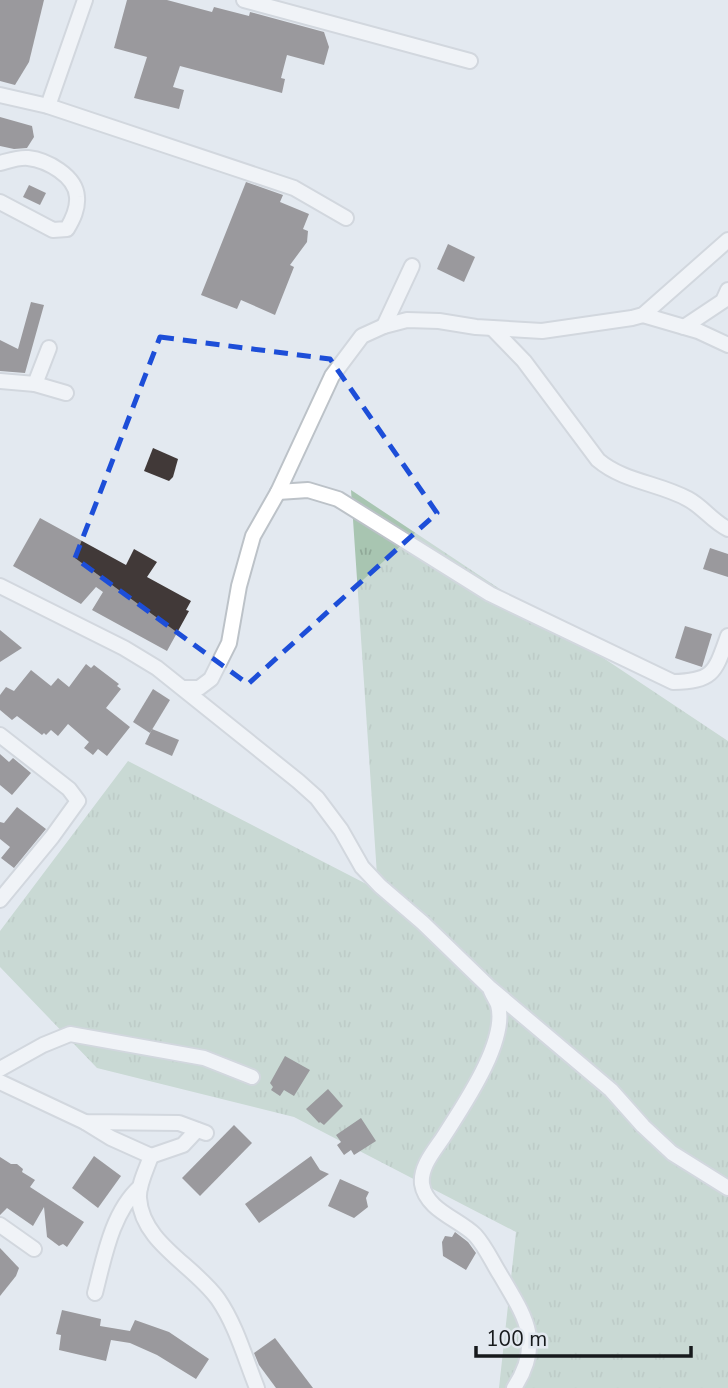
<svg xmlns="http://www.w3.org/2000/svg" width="728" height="1388" viewBox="0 0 728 1388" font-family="'Nunito Sans',sans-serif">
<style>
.grass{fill:url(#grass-tufts)}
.building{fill:#413938}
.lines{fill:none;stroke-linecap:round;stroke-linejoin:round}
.minor-casing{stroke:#bcc2c8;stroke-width:18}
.minor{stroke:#fff;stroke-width:14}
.marked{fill:none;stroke:#1d4ed8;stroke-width:5;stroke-dasharray:14 9;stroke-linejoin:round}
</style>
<defs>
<pattern id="grass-tufts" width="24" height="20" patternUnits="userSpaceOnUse" patternTransform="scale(1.75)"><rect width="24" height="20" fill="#a8c5b1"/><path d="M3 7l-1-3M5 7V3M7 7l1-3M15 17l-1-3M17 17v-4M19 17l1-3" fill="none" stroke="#90a998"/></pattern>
</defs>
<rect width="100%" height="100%" fill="#e3e9f0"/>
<polygon class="grass" points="351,490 728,741 728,1388 499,1388 516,1232 294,1117 97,1068 0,967 0,931 128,761 378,890"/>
<g class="building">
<polygon points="0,0 44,0 29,62 15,85 0,81"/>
<polygon points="127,0 167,0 212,12 214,7 249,16 250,12 324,32 329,47 324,65 287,55 281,78 285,79 282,93 180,66 173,87 184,90 179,109 134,98 147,57 114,48"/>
<polygon points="0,117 32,126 34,137 27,148 14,149 0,146"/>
<polygon points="246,182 283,195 280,202 309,214 303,229 308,231 307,242 290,265 294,267 275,315 241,300 237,309 201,295"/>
<polygon points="29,185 46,193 40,205 23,197"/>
<polygon points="448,244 475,257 464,282 437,269"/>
<polygon points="31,302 44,305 25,373 0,371 0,340 18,349"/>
<polygon points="153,448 178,459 173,477 169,481 144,471"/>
<polygon points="40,518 126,565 134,549 157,562 147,577 191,601 186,610 189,611 167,651 92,610 103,592 96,587 81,604 13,566"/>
<polygon points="710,548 728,554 728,577 703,569"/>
<polygon points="685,626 712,634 702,667 675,658"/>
<polygon points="0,630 22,648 0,662"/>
<polygon points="86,664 91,668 94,665 119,684 117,686 121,689 106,708 130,727 107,756 98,749 93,755 84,748 89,742 68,724 58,736 51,730 46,735 44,733 42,735 17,716 12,720 0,710 0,695 6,687 14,691 31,670 51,686 58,678 69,687"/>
<polygon points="153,689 170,700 150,733 133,722"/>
<polygon points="152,729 179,740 172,756 145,744"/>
<polygon points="0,754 9,762 13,758 31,773 12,795 0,785"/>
<polygon points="17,807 46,829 14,868 1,858 10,847 0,839 0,822 4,823"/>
<polygon points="285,1056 310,1070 294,1096 284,1090 280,1096 271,1090 273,1087 270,1083"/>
<polygon points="328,1089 343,1106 324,1125 320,1122 319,1123 306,1109"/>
<polygon points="361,1118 376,1141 354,1155 351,1150 344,1155 337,1145 341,1142 336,1135"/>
<polygon points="234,1125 252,1143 200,1196 182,1178"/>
<polygon points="94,1156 121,1176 98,1208 72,1188"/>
<polygon points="311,1156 320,1170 329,1174 259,1223 245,1204"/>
<polygon points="0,1157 11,1164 17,1164 23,1169 22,1172 35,1180 30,1187 84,1222 67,1247 63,1244 59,1246 47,1237 44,1207 33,1226 7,1208 0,1215"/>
<polygon points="340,1179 369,1192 366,1198 368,1207 354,1218 328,1206"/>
<polygon points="455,1232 468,1242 476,1253 466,1270 443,1256 442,1242 445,1236 452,1237"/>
<polygon points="0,1248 19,1268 16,1276 0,1296"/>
<polygon points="62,1310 101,1319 100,1326 130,1331 135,1320 169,1332 209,1359 196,1379 157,1355 130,1343 111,1340 106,1361 59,1350 61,1335 56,1334"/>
<polygon points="275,1338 313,1388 276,1388 259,1365 254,1353"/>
</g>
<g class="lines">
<g class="minor-casing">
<g id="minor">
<polyline points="244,0 470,61"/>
<polyline points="0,95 48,106 294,188 346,218"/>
<polyline points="48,106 85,0"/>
<path d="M0,163C8,161 19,157 28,158C47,160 76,176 77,197C78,209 73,219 67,229L53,230L0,202"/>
<polyline points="643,315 698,331 728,345"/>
<polyline points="384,326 412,266"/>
<polyline points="684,327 723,301 728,290"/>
<path d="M492,328L524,361L598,460C624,482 659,483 688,499C703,507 713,522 728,529"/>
<polyline points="0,381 35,384 66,393"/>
<polyline points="35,384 49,348"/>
<path d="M278,492L308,490L338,499L490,594L673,682C714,681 715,672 728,636"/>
<polyline points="0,586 124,648 157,668 298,781 317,798 341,830 362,867 380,886 423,923 489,987 611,1090 643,1126 672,1153 728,1188"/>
<polyline points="183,688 199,688 211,679 229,643 239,586 253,536 278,492 332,376 362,336 384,326 407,320 439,321 476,327 542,331 632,318 643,315 728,240"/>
<polyline points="0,735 69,789 78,801 52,837 0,900"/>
<path d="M491,991C493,996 497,1001 498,1005C508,1041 463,1106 444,1136C435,1150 420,1166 422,1184C426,1210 459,1219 475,1235C486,1247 492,1262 501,1276C525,1317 544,1342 514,1388"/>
<polyline points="0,1069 43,1045 70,1034 204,1058 252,1077"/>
<polyline points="0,1082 85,1122 179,1123 206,1133"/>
<path d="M85,1122L111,1138L151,1156C147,1168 138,1185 139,1198C142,1243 194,1265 218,1299C236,1325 245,1358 257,1388"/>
<polyline points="151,1156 183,1145 197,1130"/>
<polyline points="0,1225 34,1249"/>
<path d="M95,1293C104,1258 112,1212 140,1187"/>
</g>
</g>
<use href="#minor" class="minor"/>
</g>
<path d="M0 0H728V1388H0ZM160,337L330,359L437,513L248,684L75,558Z" fill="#e3e9f0" fill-opacity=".55" fill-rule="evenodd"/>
<path class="marked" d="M160,337L330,359L437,513L248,684L75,558Z"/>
<path d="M476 1346v10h215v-10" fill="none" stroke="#171a1c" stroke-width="3.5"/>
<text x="486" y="1346" font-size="21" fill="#171a1c" stroke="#e3e9f0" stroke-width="5" paint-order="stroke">100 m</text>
</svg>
